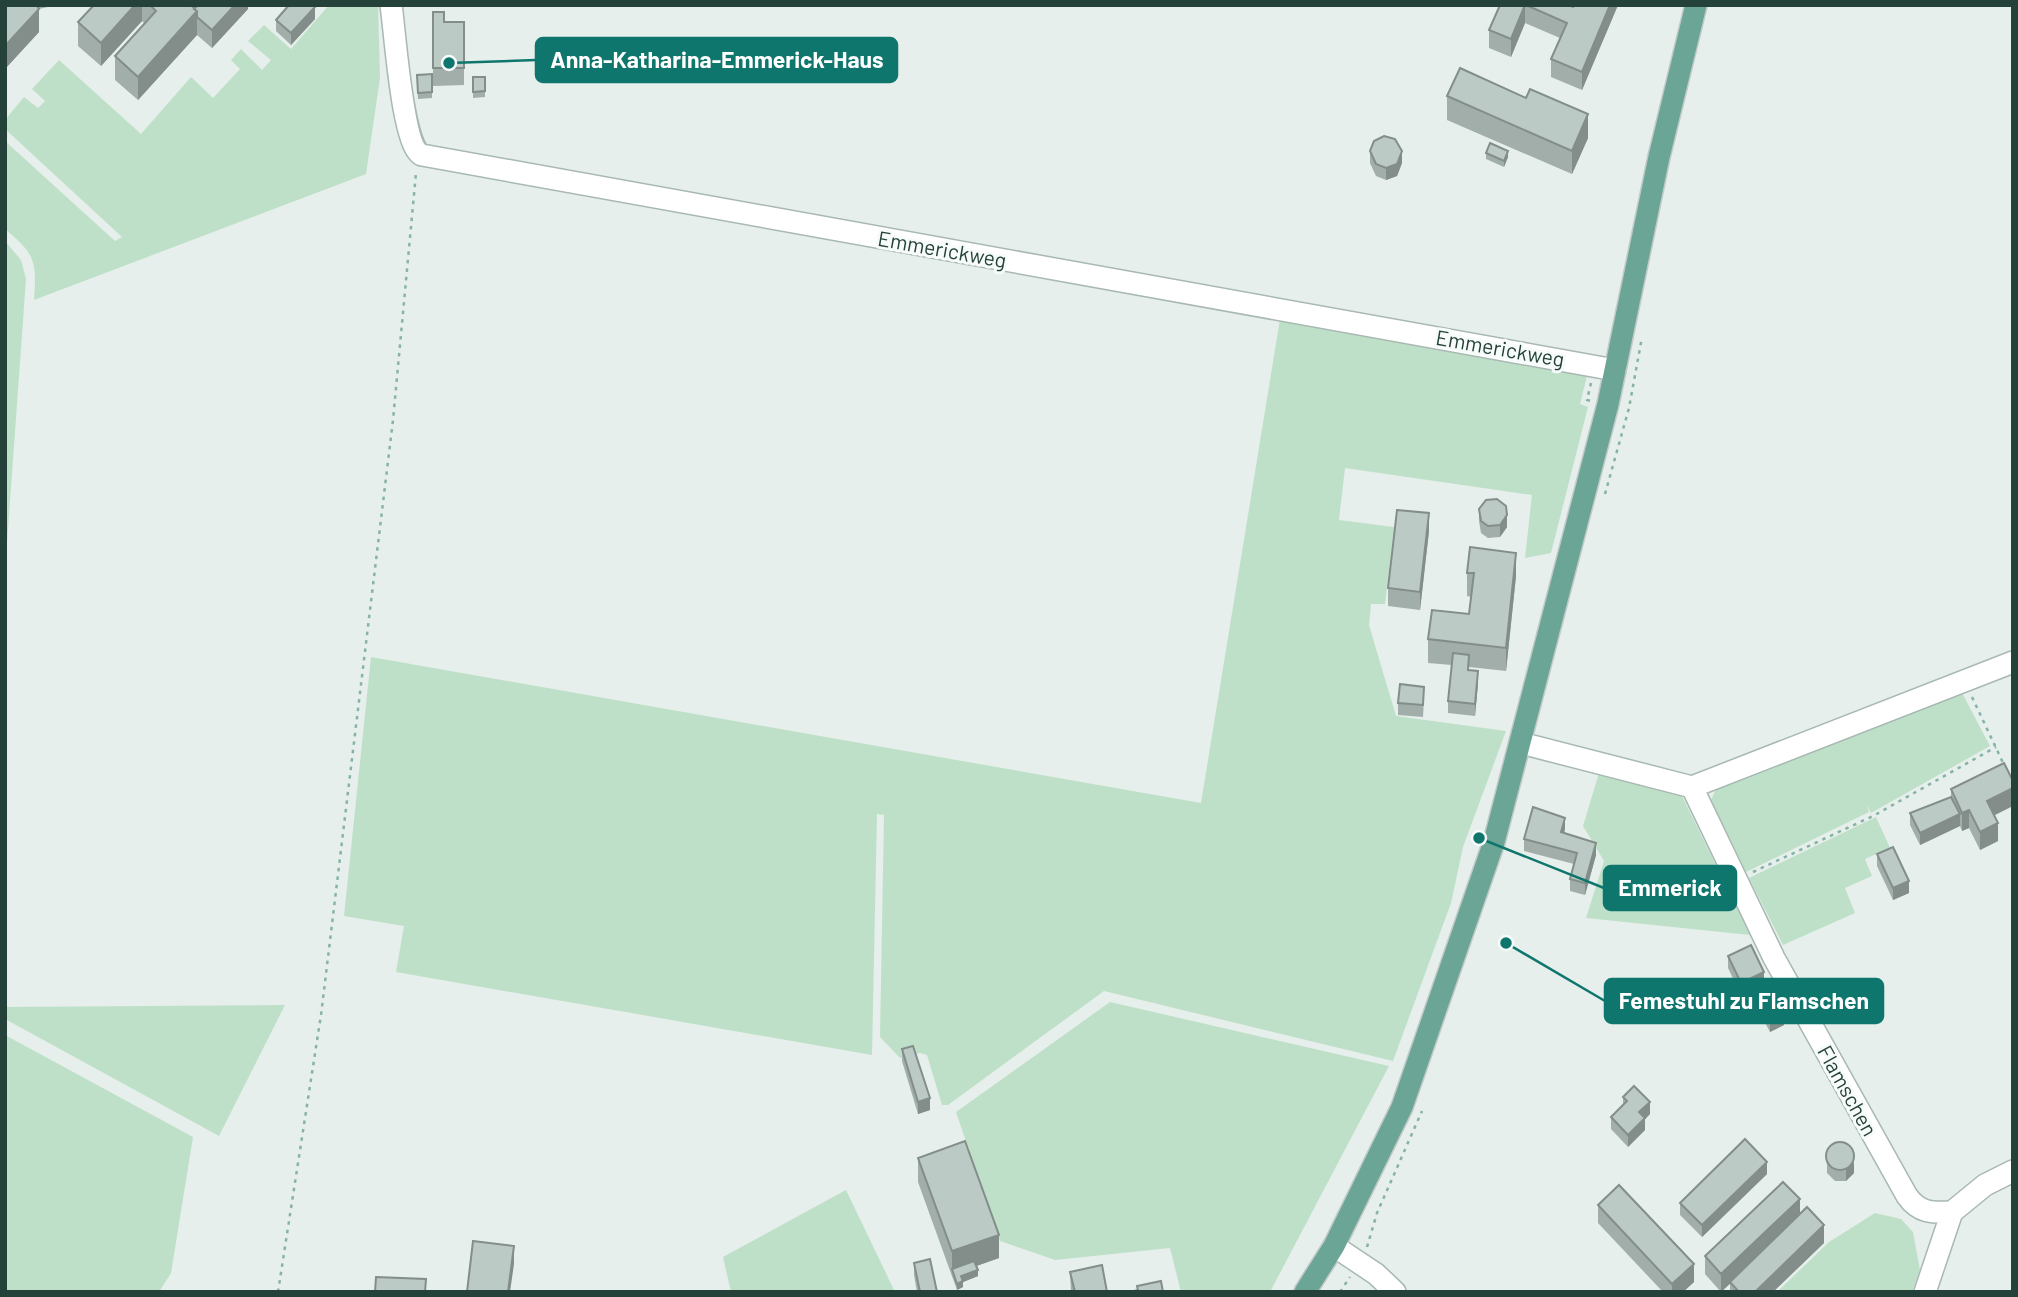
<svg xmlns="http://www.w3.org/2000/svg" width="2018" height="1297" viewBox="0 0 2018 1297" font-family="Barlow,sans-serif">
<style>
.green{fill:#bfe0c8}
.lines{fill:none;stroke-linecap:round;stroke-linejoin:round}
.minor-casing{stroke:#a8b8b2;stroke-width:24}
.major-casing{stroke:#c2cac8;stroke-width:24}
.path{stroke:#86b3a5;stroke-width:2.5;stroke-dasharray:3.5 5;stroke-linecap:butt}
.minor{stroke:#fff;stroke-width:21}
.major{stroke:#6aa596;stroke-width:21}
.wall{fill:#a1aea9}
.shaded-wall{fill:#838d89}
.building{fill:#bbcac4;stroke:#838d89;stroke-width:2}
.labels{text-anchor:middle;stroke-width:6;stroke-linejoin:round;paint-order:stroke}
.street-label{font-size:21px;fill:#24423a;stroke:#f7fbf9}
.leader{fill:none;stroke:#0f766e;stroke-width:2.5}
.callout-dot{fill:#0f766e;stroke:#f7fbf9;stroke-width:2.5}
.callout{fill:#0f766e;stroke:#0f766e;stroke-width:2.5}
.callout-label{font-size:23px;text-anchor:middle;font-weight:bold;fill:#fff}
</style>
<rect width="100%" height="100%" fill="#e6efeb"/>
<g class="green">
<path d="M329,5H378L380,78L366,174L34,300C37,261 35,254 5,229V141L115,241L122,237L5,129V120L24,97L38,108L45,101L32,89L59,60L141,134L191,77L213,98L240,69L231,60L241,49L262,70L271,60L248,41L264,25L291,49Z"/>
<polygon points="5,241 21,260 26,279 5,571"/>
<polygon points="1280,319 1588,372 1580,404 1588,407 1551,553 1525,558 1532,495 1345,468 1339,520 1394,527 1385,604 1371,604 1369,625 1396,716 1506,731 1463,847 1451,903 1393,1061 1104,991 948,1105 942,1105 927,1055 920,1053 900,1058 880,1037 884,815 877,814 872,1055 396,972 404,926 344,916 371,657 1201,803"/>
<polygon points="1961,691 1990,746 1871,813 1867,805 1869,812 1746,872 1711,800 1717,787"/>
<polygon points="1599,773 1680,792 1750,935 1586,918 1604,861 1583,826"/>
<polygon points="1876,817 1890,848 1865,859 1872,876 1845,888 1855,913 1783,945 1749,878"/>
<polygon points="1110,1002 1389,1066 1270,1292 1181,1292 1170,1248 1055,1260 1000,1241 956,1112"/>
<polygon points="285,1005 219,1136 5,1019 5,1007"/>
<polygon points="5,1035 193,1137 171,1273 159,1292 5,1292"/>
<polygon points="846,1190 895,1292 731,1292 723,1257"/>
<polygon points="1875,1213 1901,1219 1913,1232 1920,1270 1912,1292 1777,1292 1829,1242"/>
</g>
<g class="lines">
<g class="minor-casing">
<g id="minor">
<path d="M391,5C395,30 402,147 422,155L1615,370"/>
<path d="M1521,743L1692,787L1774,958L1907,1196C1919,1213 1932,1213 1952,1212L1925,1292"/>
<polyline points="1692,787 2013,662"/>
<polyline points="1952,1212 1985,1185 2013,1171"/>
<polyline points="1334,1246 1376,1274 1395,1292"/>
</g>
</g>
<g class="major-casing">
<polyline id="major" points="1305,1292 1334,1246 1402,1107 1494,842 1608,404 1659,157 1696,5"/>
</g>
<g class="path">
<polyline points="1591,383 1587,400 1591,401"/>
<polyline points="1605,494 1629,408 1642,337"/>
<polyline points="1972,697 2005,767"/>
<polyline points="1753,872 1873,816 1996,747"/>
<polyline points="1367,1247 1377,1213 1422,1111"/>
<polyline points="278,1292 321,1015 393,420 416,173"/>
<polyline points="1340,1292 1350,1277"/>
</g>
<use href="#minor" class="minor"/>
<use href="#major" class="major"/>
</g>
<g class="wall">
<polygon points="5,5 57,5 39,9 39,32 5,69"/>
<polygon points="94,5 248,5 248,9 212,48 197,35 138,100 115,80 115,56 145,24 142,21 101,66 78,46 78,22"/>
<polygon points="1500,5 1569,5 1573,7 1574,5 1618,5 1582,90 1551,77 1551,59 1560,38 1525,23 1511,57 1489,48 1489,30"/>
<polygon points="433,12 444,22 464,22 464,85 433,86"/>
<polygon points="315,19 291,45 276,31 276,20"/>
<polygon points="432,74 432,98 418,99 417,75"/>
<polygon points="473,77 485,91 485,97 473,98"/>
<polygon points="1447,96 1526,98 1588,138 1572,174 1447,120"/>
<polygon points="1370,151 1402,163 1397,176 1386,180 1376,176 1370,163"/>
<polygon points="1486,153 1508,157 1504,167 1486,159"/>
<polygon points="1479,509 1507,527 1500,537 1488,538 1481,533 1479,521"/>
<polygon points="1429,531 1420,610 1388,606 1388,588"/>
<polygon points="1467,573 1516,576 1506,671 1469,667 1469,670 1478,683 1475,716 1448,713 1448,701 1452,665 1428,663 1428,639 1469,614 1471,597 1467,596"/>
<polygon points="1424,698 1423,717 1398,715 1398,703"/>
<polygon points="1951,789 1994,815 1998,841 1980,850 1969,828 1962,831 1960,826 1920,845 1910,825 1910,813 1951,797"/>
<polygon points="1565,829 1564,833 1596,855 1585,895 1570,891 1570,879 1574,864 1524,851 1524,839"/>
<polygon points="1877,854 1909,893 1893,900 1877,866"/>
<polygon points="1728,956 1764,984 1741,995 1728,968"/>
<polygon points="1761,1003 1784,1025 1770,1032 1761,1015"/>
<polygon points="902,1049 930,1110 918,1114 902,1061"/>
<polygon points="1623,1097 1650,1114 1645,1119 1645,1130 1628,1147 1611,1129 1611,1117 1623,1105"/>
<polygon points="1827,1150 1854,1173 1846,1181 1835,1181 1827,1173"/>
<polygon points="918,1158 999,1258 976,1266 978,1276 963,1282 963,1287 957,1290 918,1182"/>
<polygon points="1767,1174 1702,1237 1680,1215 1680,1203"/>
<polygon points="1598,1205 1694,1282 1683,1292 1663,1292 1598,1223"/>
<polygon points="1800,1214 1824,1243 1773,1292 1730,1292 1730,1284 1721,1292 1705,1274 1705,1256"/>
<polygon points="914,1263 937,1292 917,1292 914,1275"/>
<polygon points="1070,1272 1107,1292 1071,1292"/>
</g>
<g class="shaded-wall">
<polygon points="135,5 142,5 142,21 101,66 101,43"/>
<polygon points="192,5 214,5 197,17 197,35 138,100 138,77 192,12"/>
<polygon points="235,5 248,5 248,9 212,48 212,30"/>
<polygon points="1525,5 1525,23 1511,57 1511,39"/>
<polygon points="1610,5 1618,5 1582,90 1582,72"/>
<polygon points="315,7 315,19 291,45 291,33"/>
<polygon points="39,9 39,32 5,69 5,46"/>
<polygon points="1588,114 1588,138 1572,174 1572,151"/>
<polygon points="1402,151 1402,163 1397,176 1386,180 1386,168"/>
<polygon points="1508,151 1508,157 1504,167 1504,161"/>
<polygon points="1429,513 1429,531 1420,610 1420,592"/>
<polygon points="1507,515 1507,527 1500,537 1500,525"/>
<polygon points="1516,553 1516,576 1506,671 1506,648"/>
<polygon points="1478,671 1478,683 1475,716 1475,704"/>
<polygon points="2013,788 2013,806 1987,819 1987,801"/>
<polygon points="1969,810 1969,828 1962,831 1962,813"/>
<polygon points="1960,814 1960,826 1920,845 1920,833"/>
<polygon points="1565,818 1565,829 1561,844 1561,832"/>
<polygon points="1998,823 1998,841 1980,850 1980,832"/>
<polygon points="1596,843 1596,855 1585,895 1585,883"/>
<polygon points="1909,881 1909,893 1893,900 1893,888"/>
<polygon points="1764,972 1764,984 1741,995 1741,983"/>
<polygon points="1784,1013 1784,1025 1770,1032 1770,1020"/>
<polygon points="930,1098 930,1110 918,1114 918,1102"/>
<polygon points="1650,1102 1650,1114 1645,1119 1645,1130 1628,1147 1628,1135 1639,1112"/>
<polygon points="1767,1162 1767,1174 1702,1237 1702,1225"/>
<polygon points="1854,1162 1854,1173 1846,1181 1846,1169"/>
<polygon points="1800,1199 1800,1217 1721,1292 1721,1274"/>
<polygon points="1824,1225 1824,1243 1773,1292 1755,1292"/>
<polygon points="999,1235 999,1258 954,1274 952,1269 952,1251"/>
<polygon points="514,1246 514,1264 510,1292 508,1292"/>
<polygon points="1694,1264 1694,1282 1683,1292 1672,1292 1672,1284"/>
<polygon points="978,1270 978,1276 963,1282 963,1287 957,1290 957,1284 961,1276"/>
</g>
<g class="building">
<polygon points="5,5 36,5 39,9 5,46"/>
<polygon points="94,5 135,5 101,43 78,22"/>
<polygon points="150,5 192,5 192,6 197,11 138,77 115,56 156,11"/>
<polygon points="198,5 235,5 212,30 197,17 197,11 194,9"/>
<polygon points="289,5 313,5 315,7 291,33 276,20"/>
<polygon points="1500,5 1525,5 1511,39 1489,30"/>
<polygon points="1526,5 1569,5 1573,7 1574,5 1610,5 1582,72 1551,59 1567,23"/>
<polygon points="433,12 444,12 444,22 464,22 464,68 433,68"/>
<polygon points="1460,68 1526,98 1530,89 1588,114 1572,151 1447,96"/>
<polygon points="432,74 432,92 418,93 417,75"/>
<polygon points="473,77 485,77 485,91 473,92"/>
<polygon points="1384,136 1395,139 1402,151 1397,164 1386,168 1376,164 1370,151 1374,141"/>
<polygon points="1490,143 1508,151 1504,161 1486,153"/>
<polygon points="1497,499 1506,506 1507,515 1500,525 1488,526 1481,521 1479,509 1486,500"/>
<polygon points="1397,510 1429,513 1420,592 1388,588"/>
<polygon points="1470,547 1516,553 1506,648 1428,639 1432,610 1469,614 1474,573 1467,573"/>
<polygon points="1453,653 1469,655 1468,670 1478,671 1475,704 1448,701"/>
<polygon points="1400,684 1424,687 1423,705 1398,703"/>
<polygon points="2004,763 2013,781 2013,788 1987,801 1998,823 1980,832 1969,810 1962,813 1951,789"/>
<polygon points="1951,797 1960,814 1920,833 1910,813"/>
<polygon points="1533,807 1565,818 1561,832 1596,843 1585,883 1570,879 1577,853 1524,839"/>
<polygon points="1893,847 1909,881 1893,888 1877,854"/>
<polygon points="1751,945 1764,972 1741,983 1728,956"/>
<polygon points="913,1046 930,1098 918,1102 902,1049"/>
<polygon points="1634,1086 1650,1102 1639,1112 1645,1118 1628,1135 1611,1117 1627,1101 1623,1097"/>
<polygon points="1745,1139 1767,1162 1702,1225 1680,1203"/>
<polygon points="965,1141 999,1235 952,1251 918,1158"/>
<circle cx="1840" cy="1156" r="14"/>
<polygon points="1783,1182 1800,1199 1721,1274 1705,1256"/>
<polygon points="1619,1185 1694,1264 1672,1284 1598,1205"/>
<polygon points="1807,1207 1824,1225 1755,1292 1739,1292 1730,1282"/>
<polygon points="473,1241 514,1246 508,1292 467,1292"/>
<polygon points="930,1259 937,1292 920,1292 914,1263"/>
<polygon points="974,1261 978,1270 961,1276 963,1281 957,1284 952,1269"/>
<polygon points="1102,1265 1107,1292 1075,1292 1070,1272"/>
<polygon points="376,1277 426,1279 425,1292 375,1292"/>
<polygon points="1161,1281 1163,1292 1130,1292 1138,1290 1137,1286"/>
</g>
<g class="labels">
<g class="street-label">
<text transform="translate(942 250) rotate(10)" y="7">Emmerickweg</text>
<text transform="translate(1500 349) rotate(10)" y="7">Emmerickweg</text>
<text transform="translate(1847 1091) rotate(61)" y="7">Flamschen</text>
</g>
</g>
<path class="leader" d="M449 63L536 60M1479 838L1604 888M1506 943L1605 1001"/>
<g class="callout-dot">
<circle cx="449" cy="63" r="7"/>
<circle cx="1479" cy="838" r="7"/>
<circle cx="1506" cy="943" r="7"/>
</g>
<g class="callout">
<rect x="536" y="38" width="361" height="44" rx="7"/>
<rect x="1604" y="866" width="132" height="44" rx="7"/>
<rect x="1605" y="979" width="278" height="44" rx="7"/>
</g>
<g class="callout-label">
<text x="717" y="68">Anna-Katharina-Emmerick-Haus</text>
<text x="1670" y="896">Emmerick</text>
<text x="1744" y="1009">Femestuhl zu Flamschen</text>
</g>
<rect width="2018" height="1297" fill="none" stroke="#24423a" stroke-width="14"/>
</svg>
